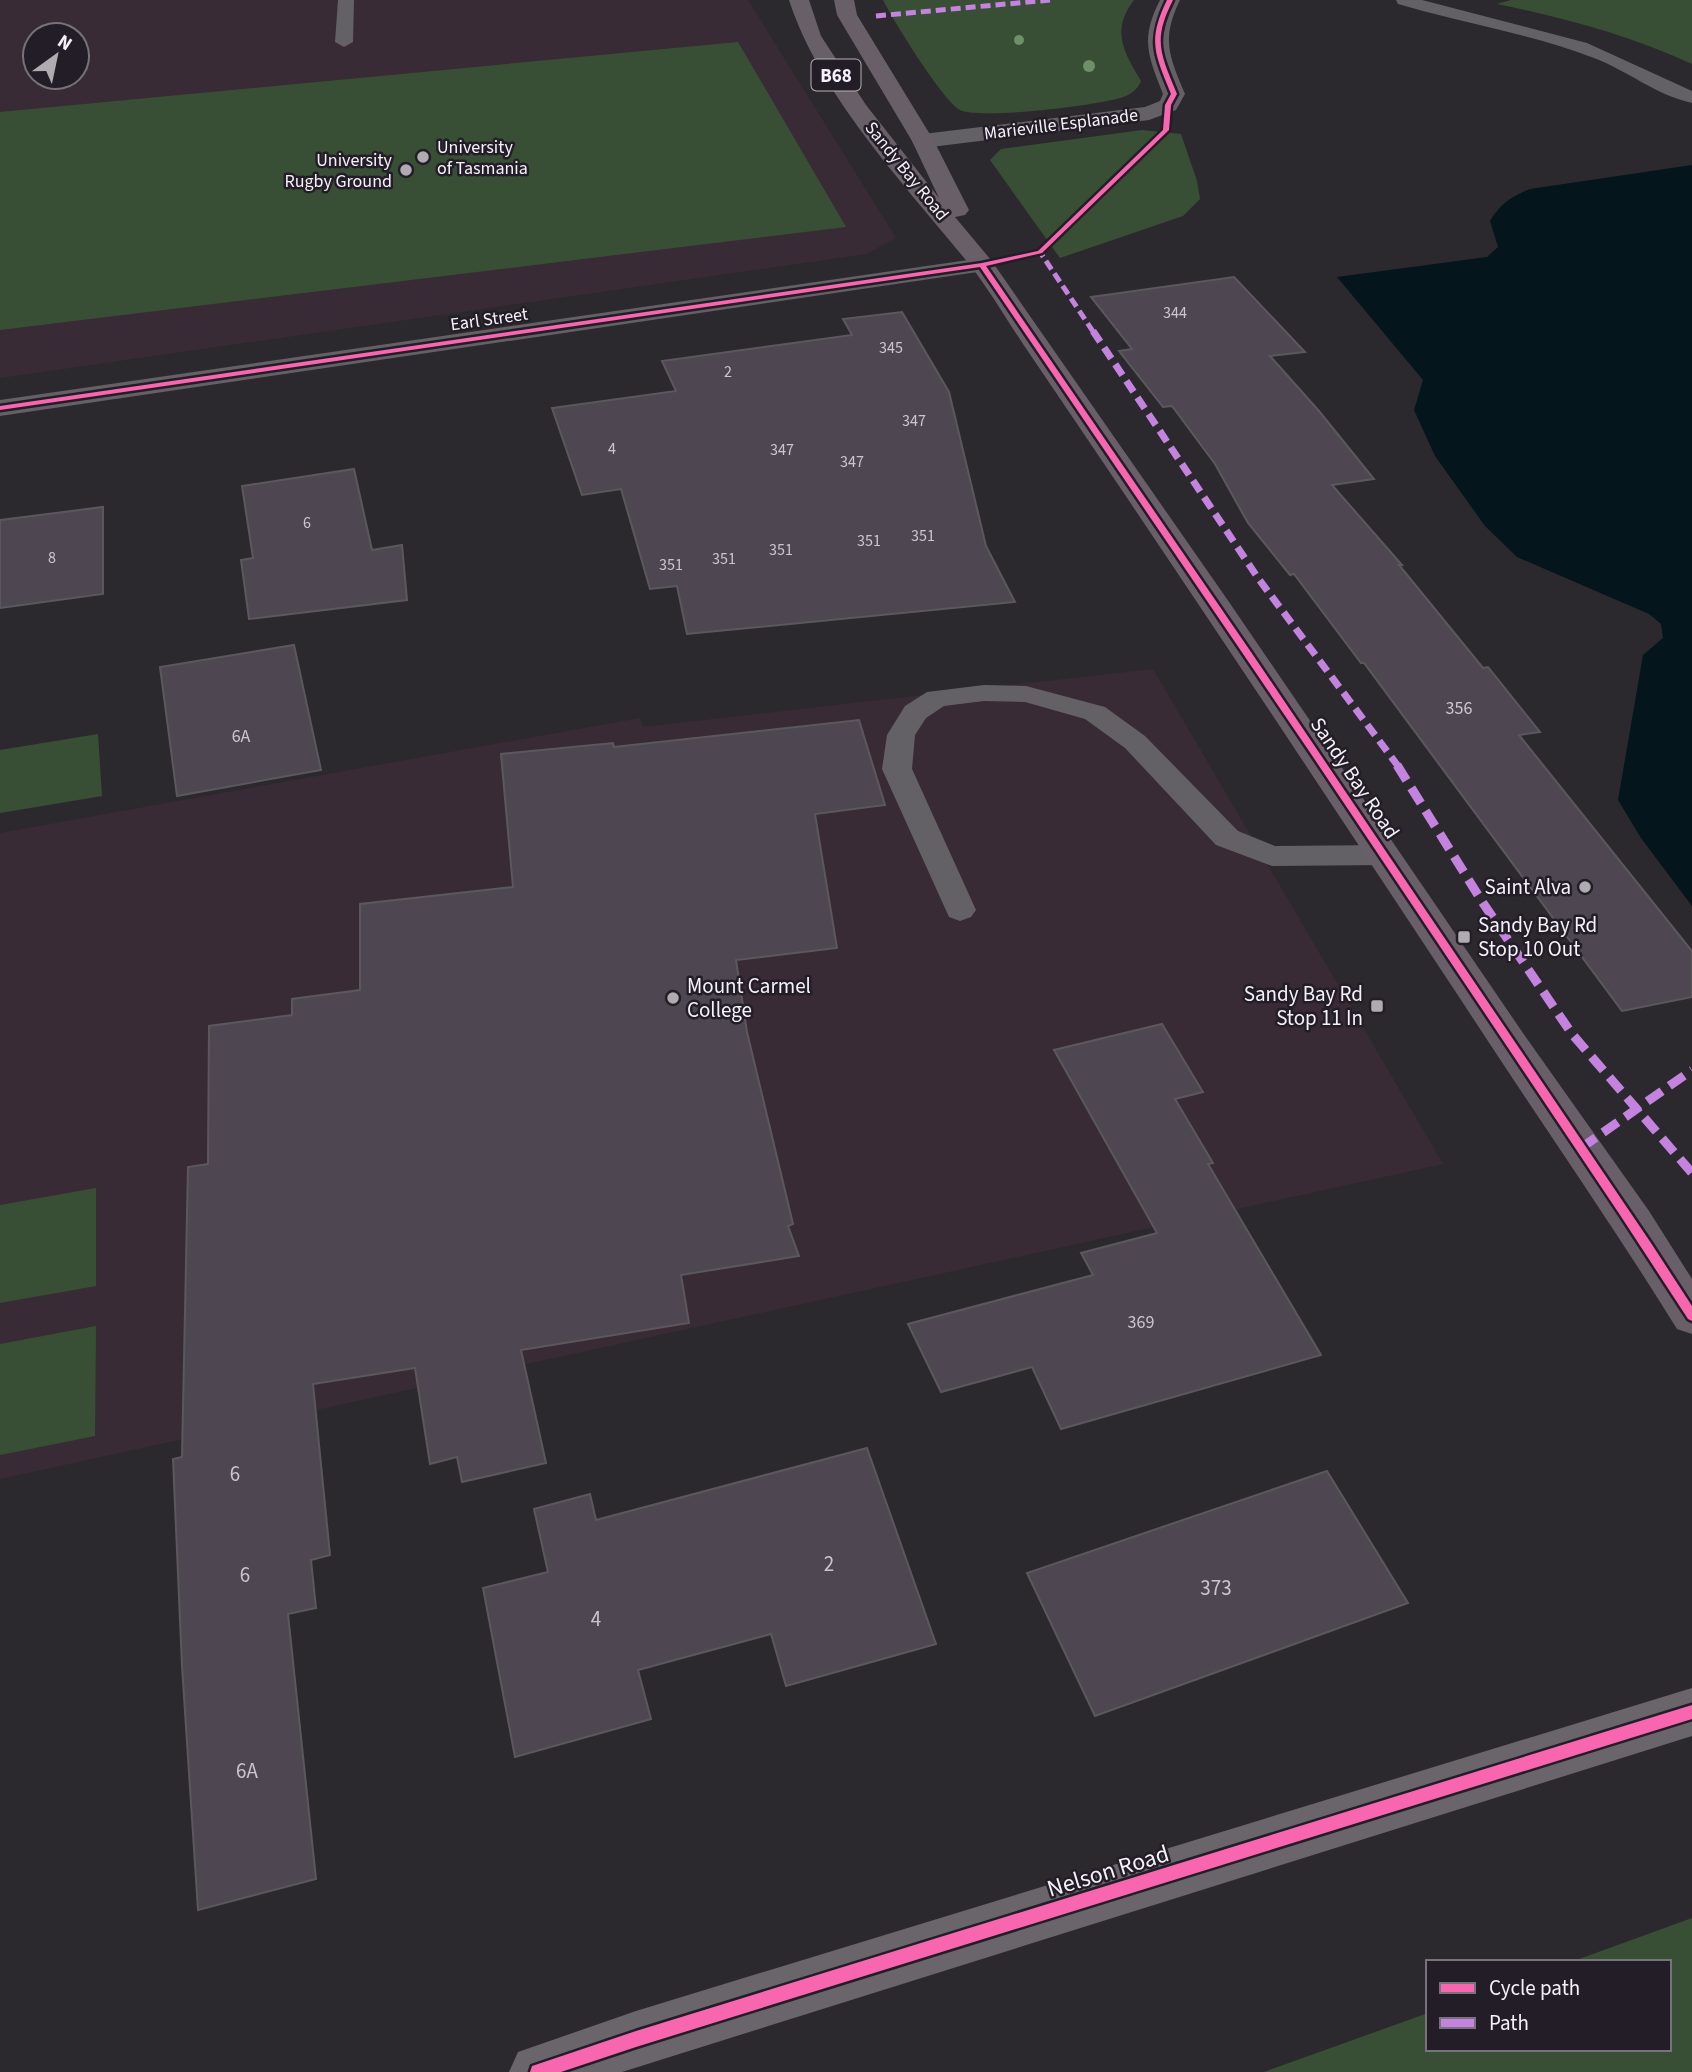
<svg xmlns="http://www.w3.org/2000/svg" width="1692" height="2072" viewBox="0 0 1692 2072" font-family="'Source Sans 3',sans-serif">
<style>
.education{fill:#392b35;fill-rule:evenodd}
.green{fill:#394f35}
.water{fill:#04151c}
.building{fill:#4e4752;stroke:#5b585d;stroke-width:2}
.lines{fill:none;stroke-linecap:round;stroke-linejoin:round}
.lane{fill:#636165;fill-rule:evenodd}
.street{fill:#636165;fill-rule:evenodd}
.secondary{fill:#6a646b;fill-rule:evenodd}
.primary{fill:#685f68;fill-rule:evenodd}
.quiet-far2{stroke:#c483df;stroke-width:5;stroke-dasharray:10 5;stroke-linecap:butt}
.quiet-far1{stroke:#c483df;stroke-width:7;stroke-dasharray:13 7;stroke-linecap:butt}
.quiet{stroke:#c483df;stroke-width:9;stroke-dasharray:18 9;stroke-linecap:butt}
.cycleway-casing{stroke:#231d27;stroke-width:5}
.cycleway{fill:#f766af;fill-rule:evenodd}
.tree{fill:#6f8f69}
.poi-dot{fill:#afabb1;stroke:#231d27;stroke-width:2.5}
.labels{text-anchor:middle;stroke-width:5;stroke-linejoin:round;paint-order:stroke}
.far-number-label{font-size:16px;fill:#cbc6ce}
.far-street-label{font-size:18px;fill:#f5f1f8;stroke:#231d27}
.far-poi-label{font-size:18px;fill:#f5f1f8;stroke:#231d27;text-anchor:start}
.number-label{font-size:18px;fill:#cbc6ce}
.shield{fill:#231d27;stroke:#b6b1b9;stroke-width:2}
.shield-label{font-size:19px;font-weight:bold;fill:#f5f1f8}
.street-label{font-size:21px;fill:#f5f1f8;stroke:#231d27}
.poi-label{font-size:21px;fill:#f5f1f8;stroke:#231d27;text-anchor:end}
.near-number-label{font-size:21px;fill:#cbc6ce}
.near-street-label{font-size:24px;fill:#f5f1f8;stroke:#231d27}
</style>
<rect width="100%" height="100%" fill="#2c292e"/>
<g class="education">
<path d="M0,0H748L896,238L866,254L0,378ZM35,35H77V77H35Z"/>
<polygon points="1153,669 1443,1164 0,1479 0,833 640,718 643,727"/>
</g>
<g class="green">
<path d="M883,0H1134C1111,30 1123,51 1141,81C1138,88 1134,92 1126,96C1106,105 978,120 960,110C943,101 893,20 883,0Z"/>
<path d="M1511,0H1692V64C1629,35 1565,18 1497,4Z"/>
<polygon points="738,42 846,227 0,330 0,112"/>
<polygon points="1142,130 1181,134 1197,181 1200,199 1183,216 1060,258 990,160 1001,149"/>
<polygon points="98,734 102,796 0,813 0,750"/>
<polygon points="96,1188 96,1286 0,1303 0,1205"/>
<polygon points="96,1326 95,1436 0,1455 0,1344"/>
<polygon points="1692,1918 1692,2072 1264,2072 1428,2013 1428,2049 1669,2049 1669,1962 1571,1962"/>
</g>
<path class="water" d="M1692,165V906L1641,838L1618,800L1643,655L1663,638L1661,624L1649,614L1517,557L1485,526L1435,456L1414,410L1423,380L1337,277L1487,257L1498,247L1490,221C1501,203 1511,197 1530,189Z"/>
<g class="building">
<polygon points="1234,277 1305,352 1270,356 1319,411 1374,479 1332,485 1402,565 1399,565 1483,668 1488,667 1540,732 1519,735 1692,951 1692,997 1622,1011 1364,663 1361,663 1294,574 1290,575 1248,523 1215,464 1172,406 1163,407 1119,351 1132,349 1091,297"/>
<polygon points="902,312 949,392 986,546 1015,602 687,634 677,586 650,589 621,489 582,495 552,408 676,391 662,361 852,335 843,319"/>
<polygon points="354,469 372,550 402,545 407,600 249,619 241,560 253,558 242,486"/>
<polygon points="103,507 103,594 0,608 0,520"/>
<polygon points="294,645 321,770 177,796 160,667"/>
<polygon points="859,720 885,805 815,814 837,948 736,960 747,1032 793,1224 788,1226 799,1256 681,1275 689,1323 521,1350 546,1463 462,1482 457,1457 430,1464 415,1368 313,1384 330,1555 311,1560 316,1608 288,1614 316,1879 198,1910 182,1666 173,1459 182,1457 188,1167 208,1164 209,1026 292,1015 292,999 360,990 360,904 513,887 501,754 613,743 614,747"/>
<polygon points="1162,1024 1203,1092 1175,1099 1213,1163 1208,1164 1321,1355 1061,1429 1032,1367 941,1392 908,1324 1093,1275 1081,1253 1157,1233 1054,1050"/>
<polygon points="867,1448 936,1644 786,1686 771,1634 638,1670 651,1719 515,1757 483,1588 548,1572 534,1509 590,1494 596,1520"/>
<polygon points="1327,1471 1408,1603 1095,1716 1027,1573"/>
</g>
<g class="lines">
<g class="lane">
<polygon points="338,0 354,0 353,42 344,47 335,42"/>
<path d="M1396,0H1422L1587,43L1692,91V103C1656,95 1628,71 1594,58C1539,37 1480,26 1423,11L1398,4Z"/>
<polygon points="984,685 1026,686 1105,707 1145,736 1238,831 1275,846 1384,845 1395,848 1399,855 1395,862 1384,865 1272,866 1216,845 1125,748 1085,719 1025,702 984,701 944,706 926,718 915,735 912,769 976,910 971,917 960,921 949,917 882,769 887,735 905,706 927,692"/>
</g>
<g class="street">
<path d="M1160,0H1180C1161,39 1169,56 1185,94L1176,110L1149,120L923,148L915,146L912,141L915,136L923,134L1145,107L1160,101L1163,94C1148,56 1140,39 1160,0Z"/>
<polygon points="982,258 991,260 994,265 991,270 0,416 0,400"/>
</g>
<polygon class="secondary" points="1692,1688 1692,1736 622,2072 509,2072 518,2052 636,2011"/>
<path class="primary" d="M789,0H809L821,36L866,105L939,198L912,141L837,15L834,0H854L857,15L934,141L969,210L965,215L955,217L991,260L1229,602L1525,1036L1649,1211L1692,1279V1334L1677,1329C1609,1219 1535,1114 1465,1006C1319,785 1172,563 1023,344C1005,317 989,289 969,264C906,186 820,96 789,0Z"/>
<g class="quiet-far2">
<polyline points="876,16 1050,0"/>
<polyline points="1043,249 1040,252 1094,333"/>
</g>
<polyline class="quiet-far1" points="1093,331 1258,578 1398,766"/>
<g class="quiet">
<polyline points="1397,765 1483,903 1572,1034 1692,1173"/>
<polyline points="1581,1148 1692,1070"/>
</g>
<g class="cycleway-casing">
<g id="cycleway">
<path d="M1167,0H1173C1152,41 1161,54 1177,94L1171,105L1169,130L1042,253L986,266L1251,652L1651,1243L1692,1306V1321L1688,1319L1620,1215L1309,751L980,267L0,410V406L982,263L1038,251L1163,130L1165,105L1171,94C1155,54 1147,41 1167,0Z"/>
<polygon points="1692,1705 1692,1719 636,2047 561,2072 530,2072 532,2066 538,2064 636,2031"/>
</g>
</g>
<use href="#cycleway" class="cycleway"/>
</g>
<g class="tree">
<circle cx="1019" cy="40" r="5"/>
<circle cx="1089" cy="66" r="6"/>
</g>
<g class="poi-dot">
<circle cx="423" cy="157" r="7"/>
<circle cx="406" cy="170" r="7"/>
<circle cx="1585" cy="887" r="7"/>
<rect x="1457" y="930" width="14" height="14" rx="3.5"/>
<circle cx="673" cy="998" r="7"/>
<rect x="1370" y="999" width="14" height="14" rx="3.5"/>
</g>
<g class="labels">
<g class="far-number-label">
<text x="1175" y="318">344</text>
<text x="891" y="353">345</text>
<text x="728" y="377">2</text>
<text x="914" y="426">347</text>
<text x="612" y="454">4</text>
<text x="782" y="455">347</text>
<text x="852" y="467">347</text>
<text x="307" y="528">6</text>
<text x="923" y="541">351</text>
<text x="869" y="546">351</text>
<text x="781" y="555">351</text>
<text x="52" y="563">8</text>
<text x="724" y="564">351</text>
<text x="671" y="570">351</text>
</g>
<g class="far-street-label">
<text transform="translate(1061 124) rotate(-7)" y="6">Marieville Esplanade</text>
<text transform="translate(907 171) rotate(51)" y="6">Sandy Bay Road</text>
<text transform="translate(489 319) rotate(-8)" y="6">Earl Street</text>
</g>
<g class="far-poi-label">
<text x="437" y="153">University<tspan x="437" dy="21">of Tasmania</tspan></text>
<text x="392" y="166" text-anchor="end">University<tspan x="392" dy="21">Rugby Ground</tspan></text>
</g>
<g class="number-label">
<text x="1459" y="714">356</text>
<text x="241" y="742">6A</text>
<text x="1141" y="1328">369</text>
</g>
<rect class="shield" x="811.5" y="59.5" width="49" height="31" rx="5"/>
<g class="shield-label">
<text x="836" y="82">B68</text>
</g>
<g class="street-label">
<text transform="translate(1355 778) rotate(56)" y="7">Sandy Bay Road</text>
</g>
<g class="poi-label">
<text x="1571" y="894">Saint Alva</text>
<text x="1478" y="932" text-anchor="start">Sandy Bay Rd<tspan x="1478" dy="24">Stop 10 Out</tspan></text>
<text x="687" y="993" text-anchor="start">Mount Carmel<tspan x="687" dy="24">College</tspan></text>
<text x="1363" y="1001">Sandy Bay Rd<tspan x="1363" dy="24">Stop 11 In</tspan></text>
</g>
<g class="near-number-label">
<text x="235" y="1481">6</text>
<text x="829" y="1571">2</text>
<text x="245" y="1582">6</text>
<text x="1216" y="1595">373</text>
<text x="596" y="1626">4</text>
<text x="247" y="1778">6A</text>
</g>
<g class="near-street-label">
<text transform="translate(1108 1871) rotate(-17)" y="8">Nelson Road</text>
</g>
</g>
<rect x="1426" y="1960" width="245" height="91" fill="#231d27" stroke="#77727b" stroke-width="2"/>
<rect x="1440" y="1983" width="35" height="10" fill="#f766af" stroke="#77727b" stroke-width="2"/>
<text x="1489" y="1995" font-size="21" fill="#f5f1f8">Cycle path</text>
<rect x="1440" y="2018" width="35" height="10" fill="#c483df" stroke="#77727b" stroke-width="2"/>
<text x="1489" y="2030" font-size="21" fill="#f5f1f8">Path</text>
<g transform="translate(56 56) rotate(33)"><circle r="33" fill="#231d27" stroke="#77727b" stroke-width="2"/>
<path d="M0-5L12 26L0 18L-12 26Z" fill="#afabb1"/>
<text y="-10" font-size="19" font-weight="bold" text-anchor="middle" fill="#f5f1f8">N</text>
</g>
</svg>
